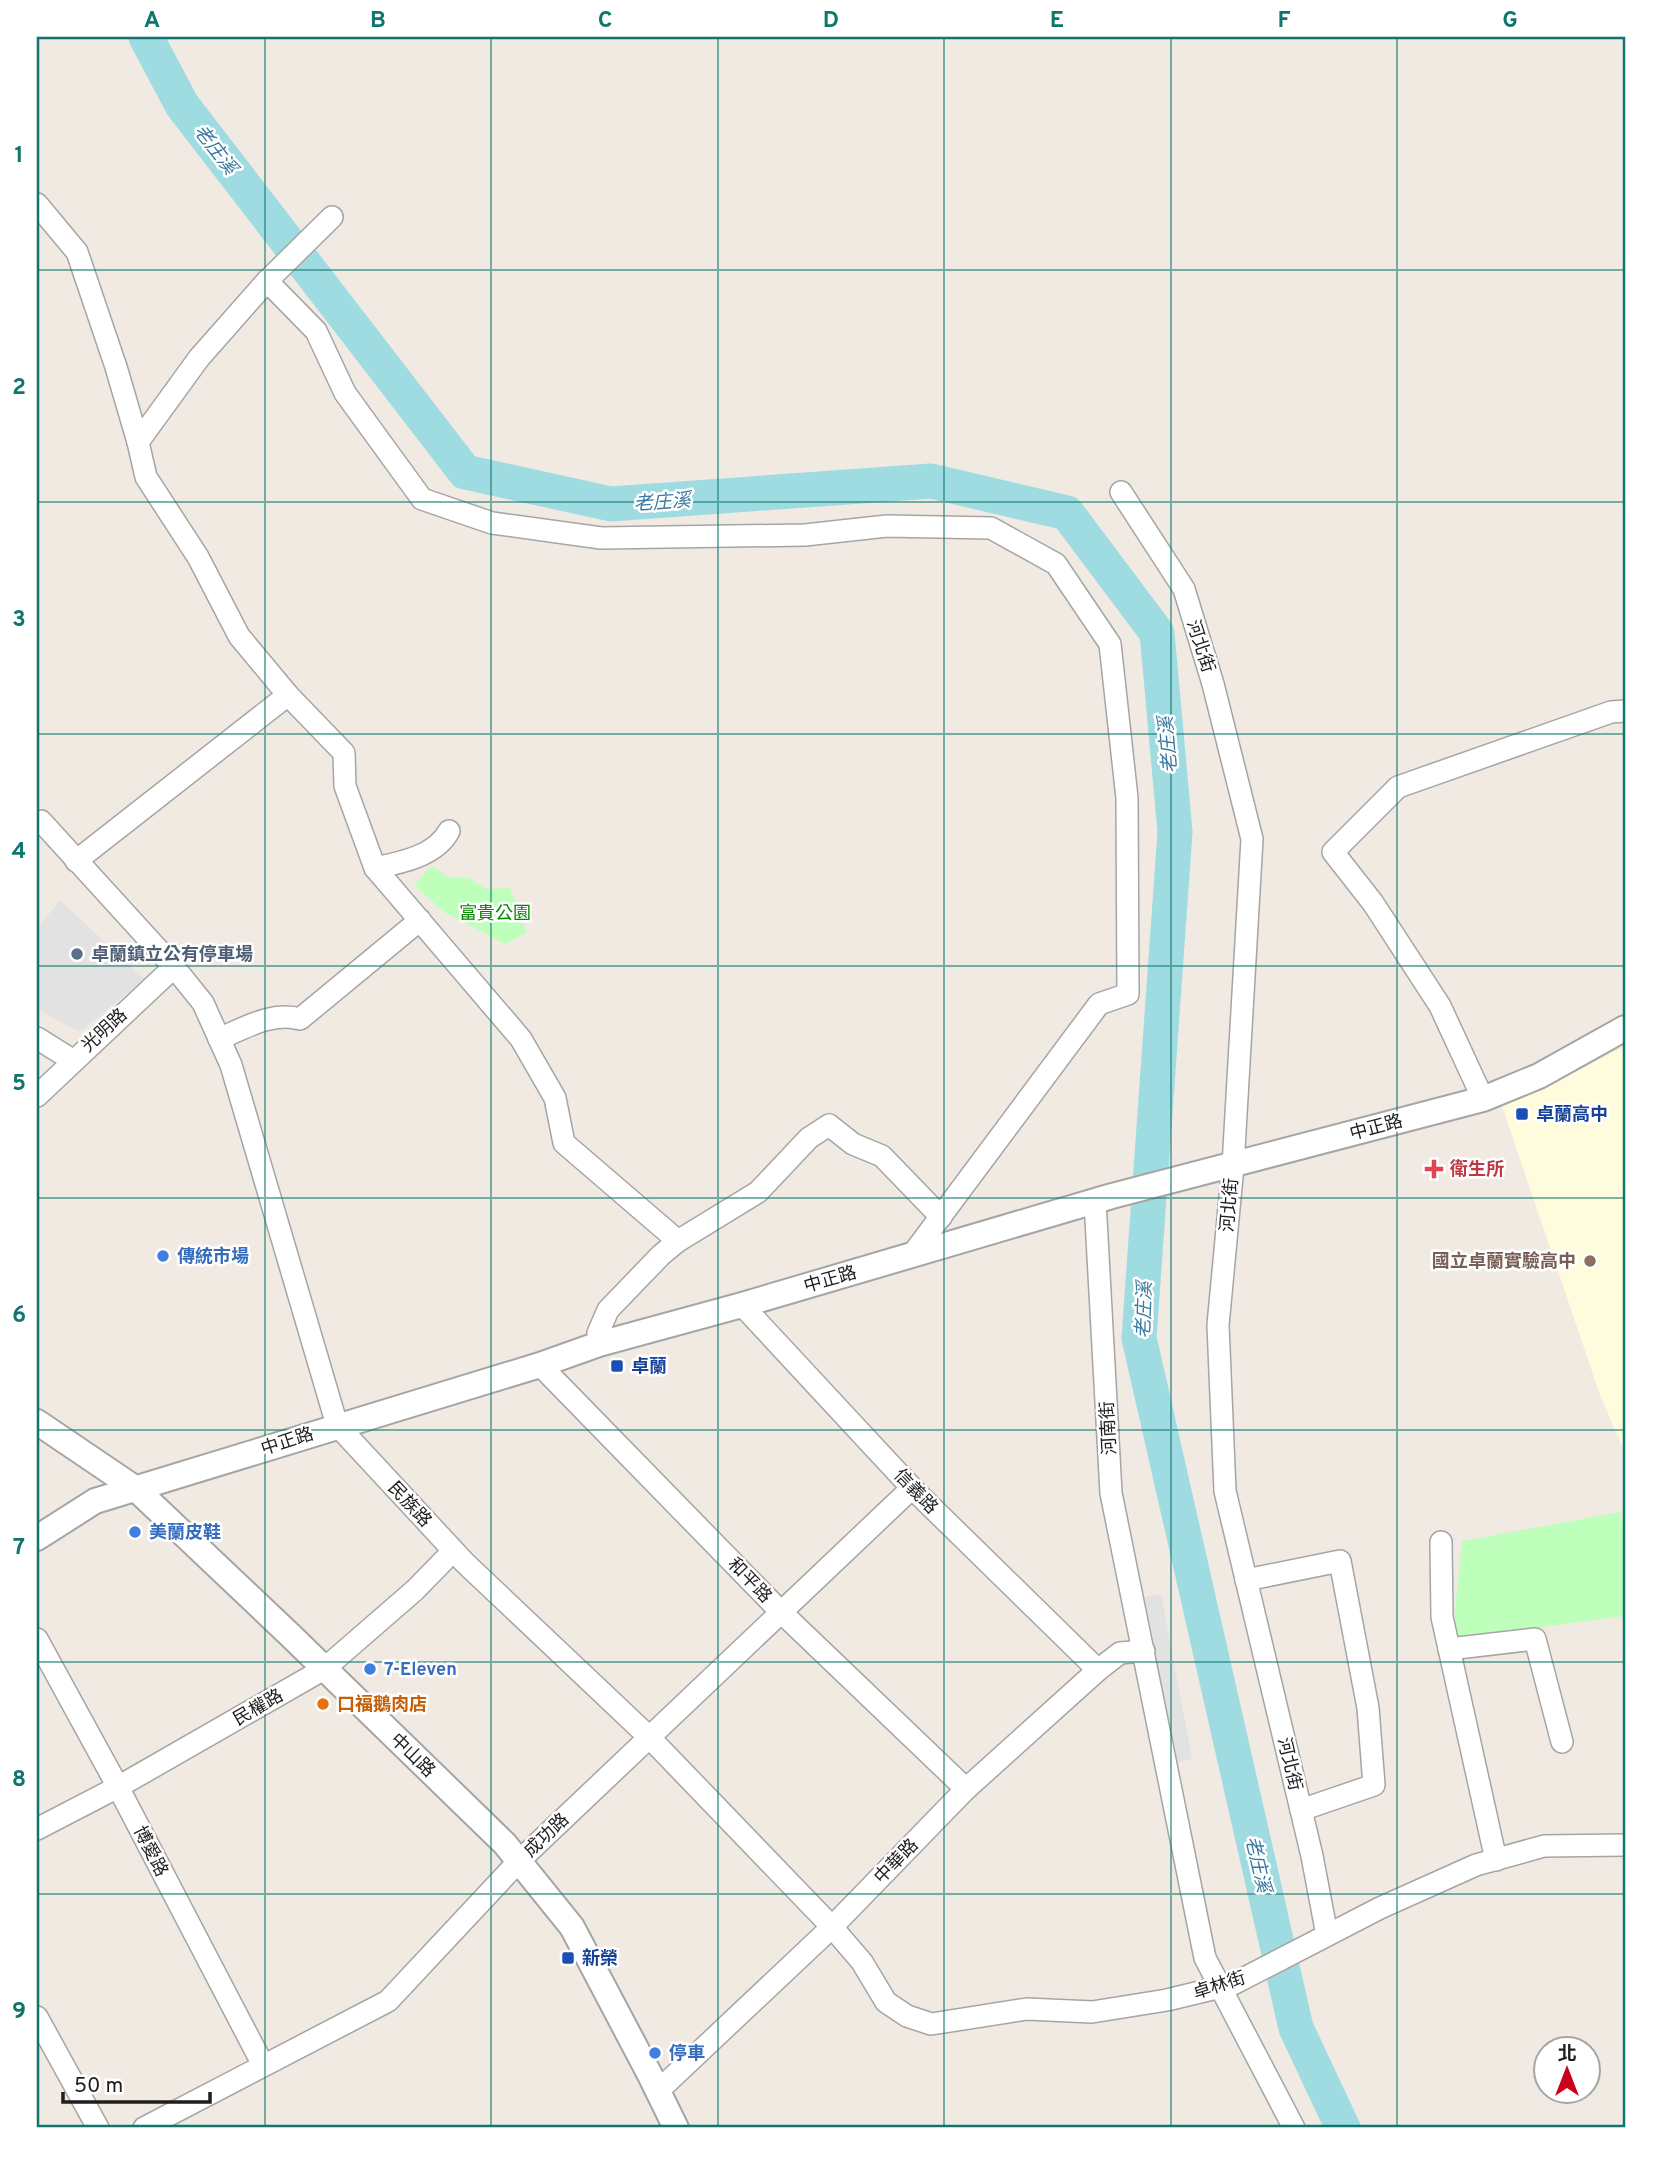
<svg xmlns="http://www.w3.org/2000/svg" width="1662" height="2165" viewBox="0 0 1662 2165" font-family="Overpass,'Noto Sans TC',sans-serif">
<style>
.education{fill:#fffbdd}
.park{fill:#beffbb}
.parking{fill:#e2e2e2}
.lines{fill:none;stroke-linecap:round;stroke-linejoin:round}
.river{stroke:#9fdce2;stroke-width:35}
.minor-casing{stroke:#a5a5a5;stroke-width:24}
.tertiary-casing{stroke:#a5a5a5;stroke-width:28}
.minor{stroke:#fff;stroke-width:21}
.tertiary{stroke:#fff;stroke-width:24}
.grid{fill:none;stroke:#0f766e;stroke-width:2;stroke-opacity:0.55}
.service-dot{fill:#5c6f8a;stroke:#fff;stroke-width:2.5}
.transit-dot{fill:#1a4fb4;stroke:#fff;stroke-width:2.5}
.health-dot{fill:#e0444e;stroke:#fff;stroke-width:2.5}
.shop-dot{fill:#3f7fe0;stroke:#fff;stroke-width:2.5}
.education-dot{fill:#8d6e63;stroke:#fff;stroke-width:2.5}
.food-dot{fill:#e8710a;stroke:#fff;stroke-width:2.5}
.labels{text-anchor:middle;stroke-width:5;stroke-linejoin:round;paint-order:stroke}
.street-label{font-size:18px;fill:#1e1e1e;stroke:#fff}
.park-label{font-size:18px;fill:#068800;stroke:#fff}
.service-label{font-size:18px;font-weight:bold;fill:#4e5e75;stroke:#fff;text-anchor:start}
.transit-label{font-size:18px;font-weight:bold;fill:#164399;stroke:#fff;text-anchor:start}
.health-label{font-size:18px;font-weight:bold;fill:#be3a42;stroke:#fff;text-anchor:start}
.shop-label{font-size:18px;font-weight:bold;fill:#366cbe;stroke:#fff;text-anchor:start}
.education-label{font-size:18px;font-weight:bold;fill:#785e54;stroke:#fff;text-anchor:end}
.food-label{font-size:18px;font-weight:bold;fill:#c56008;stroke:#fff;text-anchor:start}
.water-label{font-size:19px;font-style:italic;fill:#39799f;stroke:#fff}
.neatline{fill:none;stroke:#0f766e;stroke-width:2.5}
.grid-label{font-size:23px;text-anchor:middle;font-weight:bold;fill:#0f766e}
</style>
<rect width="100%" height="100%" fill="#f0eae3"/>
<polygon class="education" points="1625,1046 1625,1453 1600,1395 1501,1103 1566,1077"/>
<g class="park">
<polygon points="432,866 448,877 469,878 486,889 510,888 527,933 505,944 444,912 414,885"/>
<polygon points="1621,1512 1625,1542 1625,1616 1452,1639 1462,1541"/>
</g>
<g class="parking">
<polygon points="60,900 144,979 80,1032 37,1009 37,929"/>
<polygon points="1161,1594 1192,1759 1176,1763 1145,1597"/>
</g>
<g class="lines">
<polyline class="river" points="146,37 182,105 465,472 611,504 931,481 1067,513 1157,633 1175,832 1139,1338 1296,2028 1343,2128"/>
<g class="minor-casing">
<g id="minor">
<polyline points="37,204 77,252 116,367 138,442 146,477 198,557 239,636 288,695 344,753 345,786 375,868 521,1039 555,1098 564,1143 678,1241"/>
<polyline points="267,281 316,331 345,393 422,499 492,523 601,538 805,535 887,526 991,528 1056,564 1110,644 1127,798 1128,994 1099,1004 912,1255"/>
<polyline points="138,442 199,358 267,281 332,217"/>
<polyline points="1121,492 1184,589 1213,684 1252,839 1233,1166 1218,1325 1225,1491 1312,1856 1327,1935"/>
<polyline points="41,821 174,967 203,1003 231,1065 337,1425 465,1563 649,1737 832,1927 862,1962 886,2002 907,2016 931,2024 1027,2009 1092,2012 1167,2000 1233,1984 1380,1908 1476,1865 1544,1846 1625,1845"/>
<polyline points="76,861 288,695"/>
<path d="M375,868C400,863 436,856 449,831"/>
<polyline points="37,1038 72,1060"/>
<path d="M219,1039C244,1028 273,1011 300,1019L420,920"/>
<polyline points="37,1096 174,967"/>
<polyline points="1483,1099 1440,1006 1373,903 1333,852 1398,787 1611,712 1625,711"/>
<polyline points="1095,1201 1111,1493 1205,1958 1294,2128"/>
<polyline points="742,1305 912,1488 1098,1670"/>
<polyline points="599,1344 598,1333 608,1310 661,1255 678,1241 758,1192 809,1138 829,1125 853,1144 882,1156 941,1217"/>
<polyline points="540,1365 781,1612 966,1789"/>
<polyline points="1441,1542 1442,1617 1496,1860"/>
<polyline points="1246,1580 1340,1561 1368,1708 1374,1785 1301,1810"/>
<polyline points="37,1639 118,1787 263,2065"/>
<polyline points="1449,1649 1535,1639 1562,1742"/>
<polyline points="37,1829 118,1787 324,1669 415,1590 453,1551"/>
<polyline points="37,2017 98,2128"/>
<polyline points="658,2091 832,1927 966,1789 1098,1670 1120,1653 1144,1651"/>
<polyline points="144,2128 388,2001 519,1861 912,1488"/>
</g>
</g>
<g class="tertiary-casing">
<g id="tertiary">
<polyline points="37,1422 136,1489 290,1635 505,1844 572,1927 650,2075 676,2128"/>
<polyline points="37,1538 95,1501 540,1365 599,1344 742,1305 1112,1196 1483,1099 1539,1076 1625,1028"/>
</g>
</g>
<use href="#minor" class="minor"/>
<use href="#tertiary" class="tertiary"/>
</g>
<path class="grid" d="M265,37V2128M491,37V2128M718,37V2128M944,37V2128M1171,37V2128M1397,37V2128M37,270H1625M37,502H1625M37,734H1625M37,966H1625M37,1198H1625M37,1430H1625M37,1662H1625M37,1894H1625"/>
<circle class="service-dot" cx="77" cy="954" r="7"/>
<g class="transit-dot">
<rect x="1515" y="1107" width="14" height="14" rx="3.5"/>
<rect x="610" y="1359" width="14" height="14" rx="3.5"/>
<rect x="561" y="1951" width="14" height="14" rx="3.5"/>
</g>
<path class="health-dot" d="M1430.5 1158.5h7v7h7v7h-7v7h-7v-7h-7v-7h7z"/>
<g class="shop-dot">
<circle cx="163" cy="1256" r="7"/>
<circle cx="135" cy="1532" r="7"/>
<circle cx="370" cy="1669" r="7"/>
<circle cx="655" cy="2053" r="7"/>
</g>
<circle class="education-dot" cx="1590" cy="1261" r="7"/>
<circle class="food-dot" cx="323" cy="1704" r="7"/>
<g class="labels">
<g class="street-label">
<text transform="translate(1201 646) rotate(72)" y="6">河北街</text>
<text transform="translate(104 1030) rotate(-43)" y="6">光明路</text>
<text transform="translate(1376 1127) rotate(-15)" y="6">中正路</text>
<text transform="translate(1229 1205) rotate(-85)" y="6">河北街</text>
<text transform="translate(830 1279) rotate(-16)" y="6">中正路</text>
<text transform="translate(1108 1428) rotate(-93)" y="6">河南街</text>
<text transform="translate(287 1441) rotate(-18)" y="6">中正路</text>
<text transform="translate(916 1491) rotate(46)" y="6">信義路</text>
<text transform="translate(410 1504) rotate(47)" y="6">民族路</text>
<text transform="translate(750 1580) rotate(46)" y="6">和平路</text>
<text transform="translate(258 1707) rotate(-30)" y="6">民權路</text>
<text transform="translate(413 1755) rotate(44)" y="6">中山路</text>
<text transform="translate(1290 1764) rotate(77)" y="6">河北街</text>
<text transform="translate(546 1835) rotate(-44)" y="6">成功路</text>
<text transform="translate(151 1851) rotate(63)" y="6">博愛路</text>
<text transform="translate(896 1861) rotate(-46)" y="6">中華路</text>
<text transform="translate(1219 1985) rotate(-18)" y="6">卓林街</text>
</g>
<g class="park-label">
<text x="495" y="919">富貴公園</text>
</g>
<g class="service-label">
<text x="91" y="960">卓蘭鎮立公有停車場</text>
</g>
<g class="transit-label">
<text x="1536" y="1120">卓蘭高中</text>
<text x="631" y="1372">卓蘭</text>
<text x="582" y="1964">新榮</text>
</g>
<g class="health-label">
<text x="1450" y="1175">衛生所</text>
</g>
<g class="shop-label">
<text x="177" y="1262">傳統市場</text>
<text x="149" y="1538">美蘭皮鞋</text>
<text x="384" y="1675">7-Eleven</text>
<text x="669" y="2059">停車</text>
</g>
<g class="education-label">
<text x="1576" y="1267">國立卓蘭實驗高中</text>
</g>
<g class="food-label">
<text x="337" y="1710">口福鵝肉店</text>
</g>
<g class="water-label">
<text transform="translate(216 149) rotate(52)" y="7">老庄溪</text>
<text transform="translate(662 501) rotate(-4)" y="7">老庄溪</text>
<text transform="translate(1167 745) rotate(-95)" y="7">老庄溪</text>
<text transform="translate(1143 1310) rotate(-88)" y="7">老庄溪</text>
<text transform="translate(1259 1864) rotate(77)" y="7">老庄溪</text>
</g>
</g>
<rect width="1662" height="2165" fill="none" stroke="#ffffff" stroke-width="77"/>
<g transform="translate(1567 2070)"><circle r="33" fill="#ffffff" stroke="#a5a5a5" stroke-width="2"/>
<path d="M0-5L12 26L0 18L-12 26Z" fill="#cc001a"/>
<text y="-10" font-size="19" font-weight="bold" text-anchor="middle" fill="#1e1e1e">北</text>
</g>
<path d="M63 2092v10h147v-10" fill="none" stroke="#1e1e1e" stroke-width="3.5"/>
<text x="74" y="2092" font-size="21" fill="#1e1e1e" stroke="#ffffff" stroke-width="5" paint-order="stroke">50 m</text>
<rect x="38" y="38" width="1586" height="2088" class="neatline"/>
<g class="grid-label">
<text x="152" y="27">A</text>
<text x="378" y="27">B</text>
<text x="605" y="27">C</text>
<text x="831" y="27">D</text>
<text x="1057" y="27">E</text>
<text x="1284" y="27">F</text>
<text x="1510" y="27">G</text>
<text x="19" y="162">1</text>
<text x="19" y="394">2</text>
<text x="19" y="626">3</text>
<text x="19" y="858">4</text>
<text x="19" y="1090">5</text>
<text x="19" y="1322">6</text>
<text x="19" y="1554">7</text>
<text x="19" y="1786">8</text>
<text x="19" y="2018">9</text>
</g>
</svg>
